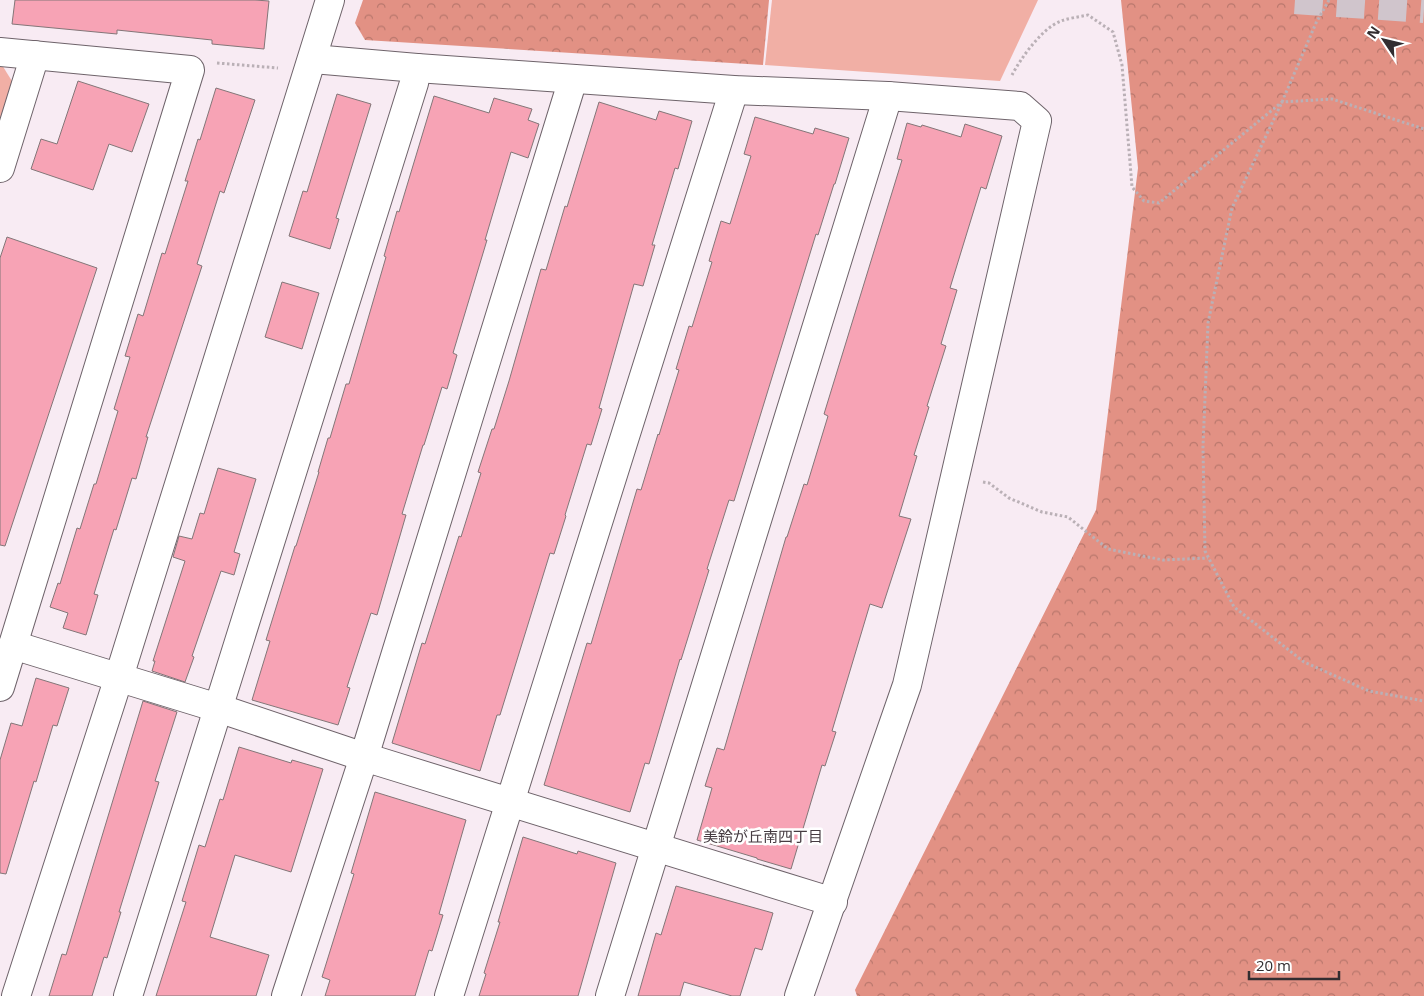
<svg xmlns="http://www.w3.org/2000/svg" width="1424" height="996" viewBox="0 0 1424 996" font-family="'Open Sans','Noto Sans JP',sans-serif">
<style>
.forest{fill:url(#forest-crowns)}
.green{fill:#f1afa5}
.building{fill:#f7a3b5;stroke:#837678}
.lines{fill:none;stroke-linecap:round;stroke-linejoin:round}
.tertiary-tunnel{stroke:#d0c5cc;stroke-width:28;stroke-dasharray:28 14;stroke-linecap:butt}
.minor-casing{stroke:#6e636a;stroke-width:30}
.tertiary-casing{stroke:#6e636a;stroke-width:30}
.path{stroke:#bab0b6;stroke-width:3;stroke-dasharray:2.5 2.5;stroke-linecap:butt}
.minor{stroke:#fff;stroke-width:28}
.tertiary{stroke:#fff;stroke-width:28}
.labels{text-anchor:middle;stroke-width:5;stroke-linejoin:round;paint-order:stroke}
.neighbourhood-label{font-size:15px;fill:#463c42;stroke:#fff}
</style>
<defs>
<pattern id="forest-crowns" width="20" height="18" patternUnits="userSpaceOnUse" patternTransform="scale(1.25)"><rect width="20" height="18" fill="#e29184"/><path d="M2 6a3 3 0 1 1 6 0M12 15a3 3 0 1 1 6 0" fill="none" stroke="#b8776c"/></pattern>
</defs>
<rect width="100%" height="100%" fill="#f8ebf3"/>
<g class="forest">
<polygon points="363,0 769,0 763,65 365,40 355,23"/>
<polygon points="1121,0 1424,0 1424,996 857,996 855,990 1096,510 1138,168"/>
</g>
<g class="green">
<polygon points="772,0 1038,0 1000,81 765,65"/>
<polygon points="0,65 2,65 15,86 0,132"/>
</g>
<g class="building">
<polygon points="15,0 255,0 269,1 264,49 212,44 212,40 117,30 117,34 12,24"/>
<polygon points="78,81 149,104 132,152 109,144 93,190 31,169 41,139 57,144"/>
<polygon points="216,88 255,100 224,193 220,191 197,264 202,266 146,437 148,437 136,479 132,478 116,530 114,529 94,594 98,595 86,635 63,628 68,613 50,607 58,583 60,584 77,528 80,529 94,484 96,484 118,411 114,409 130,357 125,356 138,314 143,316 162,253 165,254 188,181 185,181 198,139 200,140"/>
<polygon points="337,94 371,104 336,218 339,219 330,249 289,236 303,191 307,192"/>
<polygon points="434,96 489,113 494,98 532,109 528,120 539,124 528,158 511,152 485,240 487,240 453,353 457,355 447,389 442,387 424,445 423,445 402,514 406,515 377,615 371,613 347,687 350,688 338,725 252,700 270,641 266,640 295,546 296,546 319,472 318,472 328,438 330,438 346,384 349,384 386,257 384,256 397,211 399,212"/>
<polygon points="599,102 656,120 659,111 692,121 678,169 675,168 652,245 655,245 643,286 634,284 599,408 602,409 591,445 587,444 565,515 566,516 554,554 550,553 500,715 497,715 480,771 392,743 422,643 425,644 459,536 461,537 481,473 478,472 492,429 494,429 509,381 541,269 546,270 565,206 567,207"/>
<polygon points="755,117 813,134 815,128 849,138 835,184 834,184 818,235 816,234 734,501 729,500 707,569 709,570 681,660 680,659 649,764 645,763 630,812 544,785 587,643 591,644 637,489 641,490 658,434 659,435 679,370 676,369 689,326 692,327 712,262 709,261 721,221 730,224 751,156 744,154"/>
<polygon points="907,123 921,127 922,125 961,137 965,124 1002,136 986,189 981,187 950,288 957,290 941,344 946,346 927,406 929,407 914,455 917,456 899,516 911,519 882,608 870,604 832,731 836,732 825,766 822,765 791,869 757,859 757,858 697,840 712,788 705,786 717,748 724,750 786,537 787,537 804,484 807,485 828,416 824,414 902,160 897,159"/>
<polygon points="7,237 97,268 5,546 0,545 0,258"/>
<polygon points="282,282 319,293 302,349 265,337"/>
<polygon points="218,468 256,479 234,552 240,554 234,575 221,571 192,656 194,657 185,682 152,671 155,661 153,661 185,561 173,557 179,536 192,539 200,513 204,514"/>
<polygon points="36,678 69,688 57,726 53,725 36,782 34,781 6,874 0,873 0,760 11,723 22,726"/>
<polygon points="143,701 177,712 155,781 159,782 119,912 121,912 107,958 104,957 92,996 49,996 62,954 66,955"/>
<polygon points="239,747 291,763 292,760 323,769 291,872 235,855 210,937 269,955 256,996 156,996 186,902 182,901 199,845 205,847 220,799 223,800"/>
<polygon points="375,792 466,820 439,914 443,915 432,951 429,950 415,996 325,996 330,980 322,977 354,874 351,873"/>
<polygon points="523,837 577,854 578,851 616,863 578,996 479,996 486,974 484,973 500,922 498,922"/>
<polygon points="676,886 773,913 762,950 755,948 740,996 732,996 684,982 680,996 638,996 656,933 661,935"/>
</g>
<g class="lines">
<polyline class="tertiary-tunnel" points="1295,0 1424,9"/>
<g class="minor-casing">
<g id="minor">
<polyline points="0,52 190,70 0,687"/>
<polyline points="313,59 417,68 734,90 888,96 1020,106 1037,121 907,685 799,996"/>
<polyline points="0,168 35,55"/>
<polyline points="13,645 218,708 364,757 833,902"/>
<polyline points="128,996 414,83 417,68"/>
<polyline points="286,996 364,757 573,79"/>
<polyline points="449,996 734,90"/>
<polyline points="610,996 888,96"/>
</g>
</g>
<g class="tertiary-casing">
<polyline id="tertiary" points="16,996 119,677 330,0"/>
</g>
<g class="path">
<polyline points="1329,0 1316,23 1282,102 1232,208 1208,323 1203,447 1205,551 1234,607 1304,662 1369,691 1424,701"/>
<polyline points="217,63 278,68"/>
<path d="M1012,75C1021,58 1042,28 1061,21C1069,18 1079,17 1088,15L1113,32L1122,65L1132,187L1144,201L1159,203L1282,102L1332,99L1424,129"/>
<polyline points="983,482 989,483 1009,498 1042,512 1068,517 1108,549 1163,560 1208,558"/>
</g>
<use href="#minor" class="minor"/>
<use href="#tertiary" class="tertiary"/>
</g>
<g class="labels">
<g class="neighbourhood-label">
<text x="763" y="842">美鈴が丘南四丁目</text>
</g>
</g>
<g transform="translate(1384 40) rotate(305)" stroke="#ffffff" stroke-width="4" paint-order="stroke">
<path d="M0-4L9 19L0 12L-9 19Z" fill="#322d30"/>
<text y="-8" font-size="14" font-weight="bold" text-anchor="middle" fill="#322d30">N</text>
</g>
<path d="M1249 971v8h90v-8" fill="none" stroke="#322d30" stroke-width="2.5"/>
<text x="1256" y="971" font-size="15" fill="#322d30" stroke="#ffffff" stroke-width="4" paint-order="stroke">20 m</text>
</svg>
